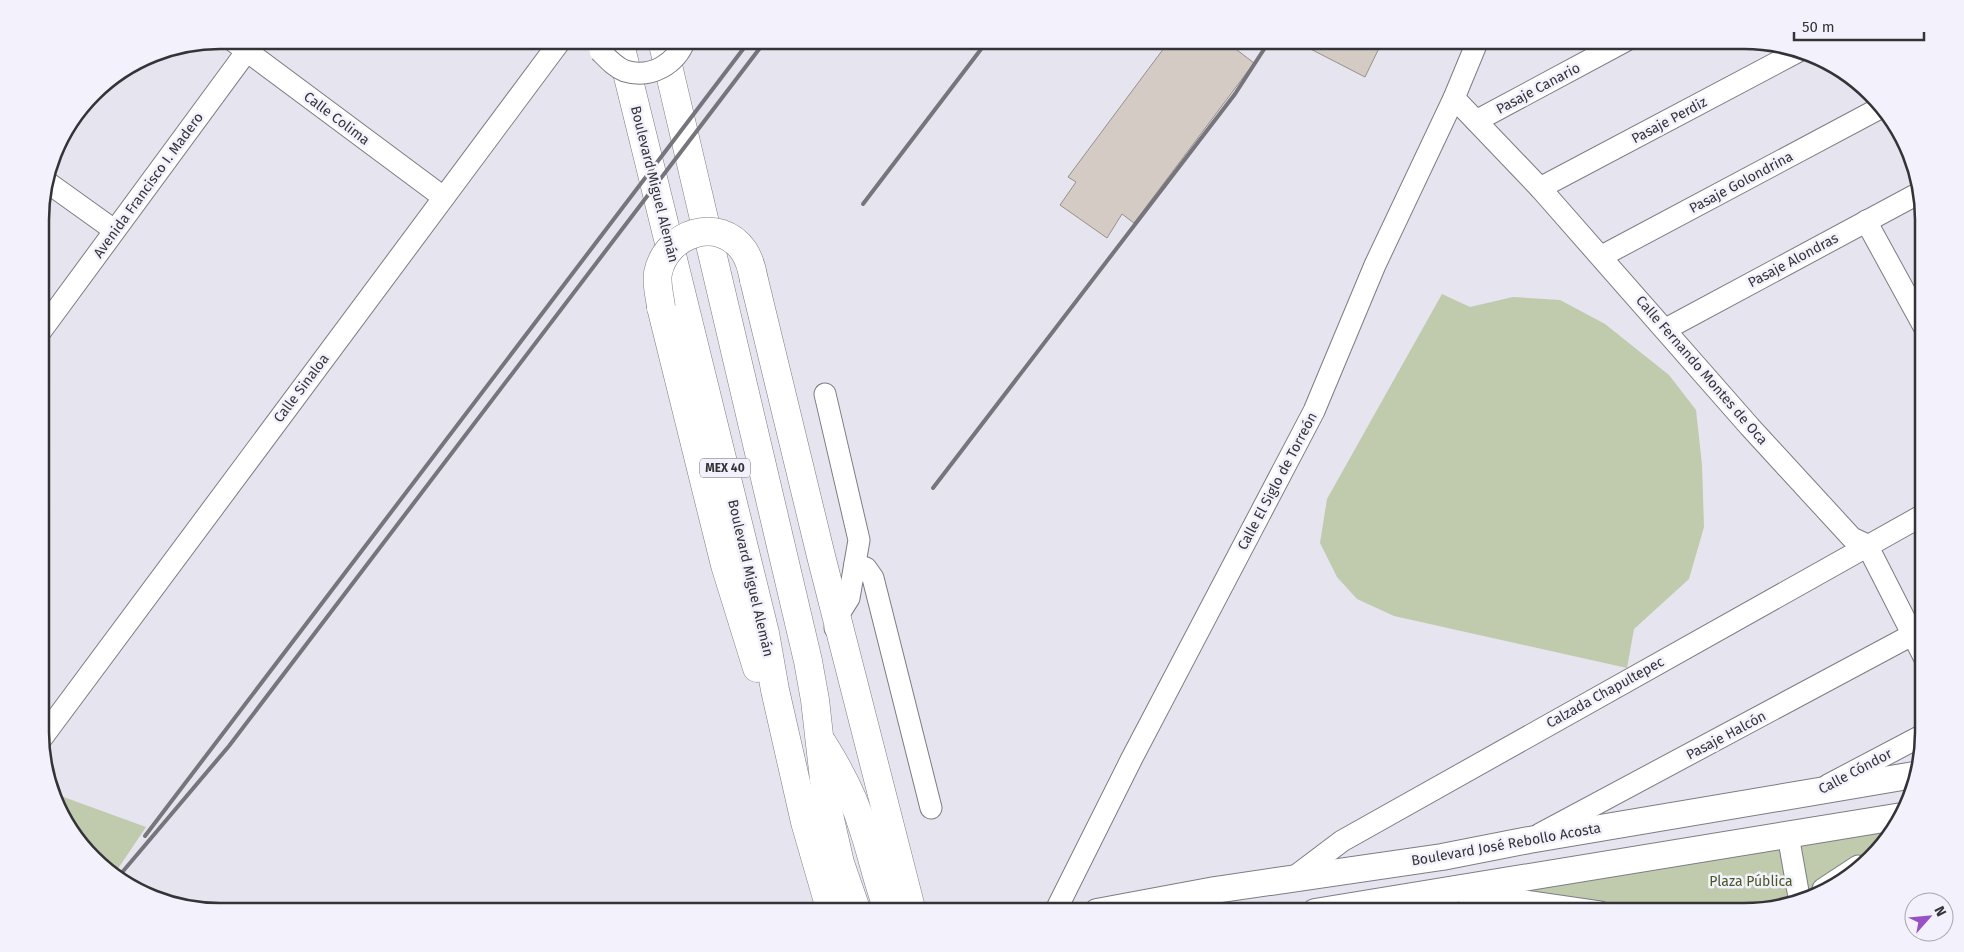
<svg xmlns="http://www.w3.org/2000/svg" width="1964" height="952" viewBox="0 0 1964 952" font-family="'Fira Sans',sans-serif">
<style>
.green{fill:#bfcbac}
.building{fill:#d4ccc4;stroke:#989189}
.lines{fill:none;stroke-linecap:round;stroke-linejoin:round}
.minor-casing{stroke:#7d7c85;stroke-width:23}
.major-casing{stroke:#7d7c85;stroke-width:28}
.highway-casing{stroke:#7d7c85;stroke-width:29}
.minor{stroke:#fff;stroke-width:21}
.major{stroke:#fff;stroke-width:26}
.highway{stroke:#fff;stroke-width:28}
.rail{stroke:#76757b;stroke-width:4}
.minor-bridge-casing{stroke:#7d7c85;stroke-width:23;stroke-linecap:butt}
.highway-bridge-casing{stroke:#7d7c85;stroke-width:29;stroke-linecap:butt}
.minor-bridge{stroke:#fff;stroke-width:21}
.highway-bridge{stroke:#fff;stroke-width:28}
.labels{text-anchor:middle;stroke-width:5;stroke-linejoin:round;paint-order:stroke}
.shield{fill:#f3f1fb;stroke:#6d6d72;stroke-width:1}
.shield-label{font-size:12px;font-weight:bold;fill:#343438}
.street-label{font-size:14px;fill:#343438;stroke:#f3f1fb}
.park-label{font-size:14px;fill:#475824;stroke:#f3f1fb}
.rim{fill:none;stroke:#343438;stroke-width:2.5}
</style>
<rect width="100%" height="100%" fill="#e6e4ee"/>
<g class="green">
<polygon points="1442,294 1470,307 1513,297 1560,300 1605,324 1669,375 1696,410 1702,465 1704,527 1689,579 1634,629 1627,668 1394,616 1357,599 1337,577 1320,543 1327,499"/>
<polygon points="58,795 146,827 115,873 77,841"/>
<polygon points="1892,828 1869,853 1803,896 1756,912 1708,912 1487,891"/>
</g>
<g class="building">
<polygon points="1170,40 1224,40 1254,63 1134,223 1122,214 1107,238 1060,205 1076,182 1068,177"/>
<polygon points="1293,40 1383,40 1365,77"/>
</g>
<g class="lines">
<g class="minor-casing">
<g id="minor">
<polyline points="232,40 443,197"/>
<polyline points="1454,98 1540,188 1750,427 1852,538 1867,545 1924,657"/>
<polyline points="1476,121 1627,40"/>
<polyline points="47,182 114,230"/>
<polyline points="1540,188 1797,52"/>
<polyline points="1866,221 1923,325"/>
<polyline points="1602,256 1880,108"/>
<polyline points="1666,329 1921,192"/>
<polyline points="41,331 255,40"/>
<polyline points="825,394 859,540 849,598 837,617 835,628"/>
<polyline points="855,564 866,568 873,578 931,808"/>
<polyline points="42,738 561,40"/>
<polyline points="1828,785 1923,735"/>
<polyline points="1540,834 1923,629"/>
<polyline points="1788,835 1799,897"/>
<polyline points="1293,878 1342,841 1923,515"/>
<polyline points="1823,889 1858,866"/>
<polyline points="1463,892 1600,912"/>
<polyline points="1055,912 1131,760 1314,411 1375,265 1454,98 1478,40"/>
</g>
</g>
<g class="major-casing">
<g id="major">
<polyline points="1097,912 1215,890 1442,857 1529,840 1914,775"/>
<polyline points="1315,912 1902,816"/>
</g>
</g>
<g class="highway-casing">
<g id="highway">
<polyline points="619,40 765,633 775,690 805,822 831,912"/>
<polyline points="662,40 808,661 815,700 827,806 840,863 857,912"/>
<polyline points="754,280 821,556 912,912"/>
<polyline points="661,307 725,565 757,668"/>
<path d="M823,744C840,771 855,800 864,831C873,858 878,885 889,912"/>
</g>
</g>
<use href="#minor" class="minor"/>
<use href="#major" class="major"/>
<use href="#highway" class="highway"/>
<g class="rail">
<polyline points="863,204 988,40"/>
<polyline points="933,488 1235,94 1270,40"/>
<polyline points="145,836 750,40"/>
<polyline points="119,876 229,746 766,40"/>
</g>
<g class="minor-bridge-casing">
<path id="minor-bridge" d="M600,51C608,59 615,67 625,71C651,79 676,64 685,40"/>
</g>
<g class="highway-bridge-casing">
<path id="highway-bridge" d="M661,307C660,297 656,284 658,273C666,233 719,215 744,251C750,260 752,269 754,280"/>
</g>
<use href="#minor-bridge" class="minor-bridge"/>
<use href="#highway-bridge" class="highway-bridge"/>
</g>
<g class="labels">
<rect class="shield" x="700" y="458.5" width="50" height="19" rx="4"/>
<g class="shield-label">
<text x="725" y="472">MEX 40</text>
</g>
<g class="street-label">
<text transform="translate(1538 88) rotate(-28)" y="5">Pasaje Canario</text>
<text transform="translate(337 118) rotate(37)" y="5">Calle Colima</text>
<text transform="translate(1669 120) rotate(-28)" y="5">Pasaje Perdiz</text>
<text transform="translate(1741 182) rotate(-28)" y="5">Pasaje Golondrina</text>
<text transform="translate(655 184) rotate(76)" y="5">Boulevard Miguel Alemán</text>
<text transform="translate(148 185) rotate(-54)" y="5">Avenida Francisco I. Madero</text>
<text transform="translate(1793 260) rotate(-28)" y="5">Pasaje Alondras</text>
<text transform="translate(1702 370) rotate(49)" y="5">Calle Fernando Montes de Oca</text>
<text transform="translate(301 388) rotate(-53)" y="5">Calle Sinaloa</text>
<text transform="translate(1277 481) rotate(-62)" y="5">Calle El Siglo de Torreón</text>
<text transform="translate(751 578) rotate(77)" y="5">Boulevard Miguel Alemán</text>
<text transform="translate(1605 692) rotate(-29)" y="5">Calzada Chapultepec</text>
<text transform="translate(1726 735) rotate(-28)" y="5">Pasaje Halcón</text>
<text transform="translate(1855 771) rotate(-28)" y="5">Calle Cóndor</text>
<text transform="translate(1506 844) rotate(-10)" y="5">Boulevard José Rebollo Acosta</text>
</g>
<g class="park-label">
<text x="1751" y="886">Plaza Pública</text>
</g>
</g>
<path d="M0 0H1964V952H0ZM220 49H1744A171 171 0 0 1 1915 220V732A171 171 0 0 1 1744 903H220A171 171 0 0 1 49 732V220A171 171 0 0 1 220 49Z" fill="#f3f1fb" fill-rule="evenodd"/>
<path class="rim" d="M220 49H1744A171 171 0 0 1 1915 220V732A171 171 0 0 1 1744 903H220A171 171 0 0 1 49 732V220A171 171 0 0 1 220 49Z"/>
<g transform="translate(1929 917) rotate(63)"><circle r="24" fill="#f3f1fb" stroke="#a7a5ad"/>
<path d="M0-4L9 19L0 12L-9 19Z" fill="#9952c5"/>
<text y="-8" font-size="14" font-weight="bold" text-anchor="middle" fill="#343438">N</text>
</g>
<path d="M1794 32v8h130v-8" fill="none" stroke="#343438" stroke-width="2.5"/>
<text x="1802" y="32" font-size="15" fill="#343438" stroke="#f3f1fb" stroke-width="4" paint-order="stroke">50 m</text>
</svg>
